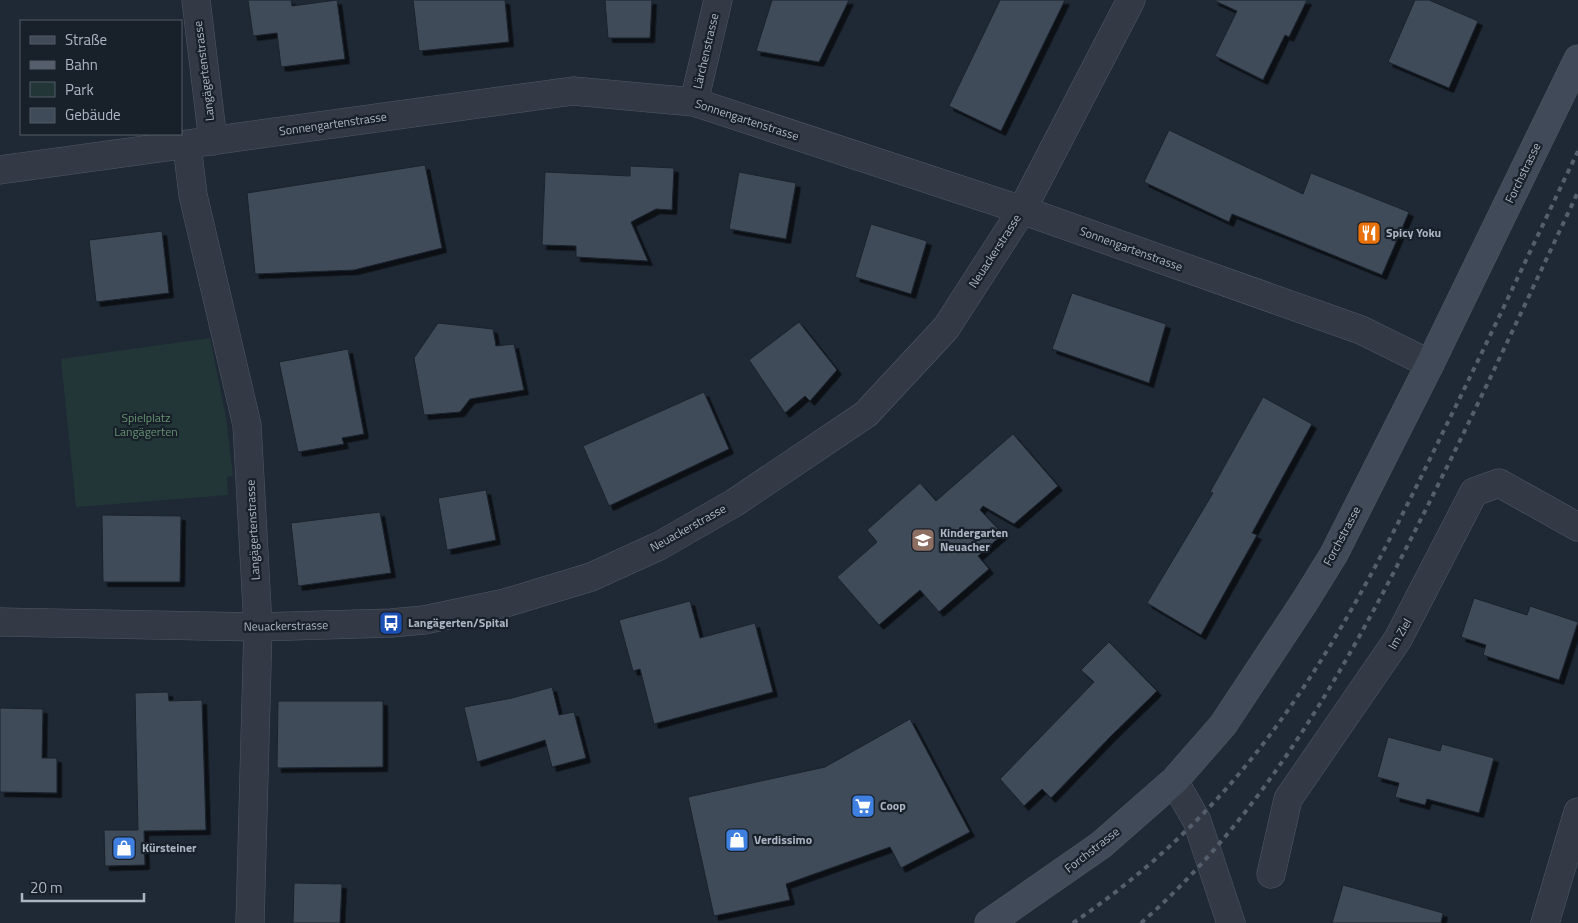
<svg xmlns="http://www.w3.org/2000/svg" width="1578" height="923" viewBox="0 0 1578 923" font-family="'Titillium Web',sans-serif">
<style>
.green{fill:#223637}
.building{fill:#404b5a;stroke:#1a222c;filter:url(#shadow)}
.lines{fill:none;stroke-linecap:round;stroke-linejoin:round}
.minor-casing{stroke:#505864;stroke-width:29}
.tertiary-casing{stroke:#505864;stroke-width:29}
.secondary-casing{stroke:#505864;stroke-width:29}
.minor{stroke:#333a46;stroke-width:28}
.tertiary{stroke:#333a46;stroke-width:28}
.secondary{stroke:#414a59;stroke-width:28}
.rail{stroke:#545e6d;stroke-width:4;stroke-dasharray:5 5;stroke-linecap:butt}
.labels{text-anchor:middle;stroke-width:4.5;stroke-linejoin:round;paint-order:stroke}
.street-label{font-size:12px;fill:#acb5c3;stroke:#18202a}
.poi-label{font-size:12px;font-weight:bold;fill:#acb5c3;stroke:#18202a;text-anchor:start}
.park-label{font-size:12px;fill:#65926f;stroke:#18202a}
</style>
<defs>
<filter id="shadow"><feDropShadow dx="4.5" dy="4.5" stdDeviation="0" flood-color="#0009"/></filter>
</defs>
<rect width="100%" height="100%" fill="#1f2935"/>
<polygon class="green" points="210,338 226,418 233,476 227,477 228,495 76,507 61,359"/>
<g class="building">
<polygon points="248,0 291,0 292,6 337,0 345,59 281,67 277,33 253,36"/>
<polygon points="413,0 505,0 509,42 419,51"/>
<polygon points="605,0 652,0 650,38 608,38"/>
<polygon points="772,0 849,0 819,62 756,51"/>
<polygon points="1000,0 1065,0 1001,131 949,106"/>
<polygon points="1213,0 1307,0 1289,37 1285,35 1263,80 1215,56 1237,11"/>
<polygon points="1415,0 1429,0 1478,21 1449,88 1388,62"/>
<polygon points="1169,130 1303,194 1311,173 1409,212 1382,275 1232,214 1229,222 1144,182"/>
<polygon points="425,165 442,248 354,270 255,274 247,193"/>
<polygon points="630,166 674,168 672,210 656,209 631,222 648,261 576,257 576,246 542,245 545,172 630,176"/>
<polygon points="739,172 796,183 786,239 729,229"/>
<polygon points="871,224 927,241 911,294 855,277"/>
<polygon points="162,231 169,293 96,302 89,240"/>
<polygon points="1072,293 1166,324 1149,383 1052,349"/>
<polygon points="799,322 837,370 810,401 805,396 785,413 749,360"/>
<polygon points="438,323 493,329 496,346 514,344 524,390 470,399 460,412 424,415 414,358"/>
<polygon points="348,349 364,434 342,438 344,444 298,452 279,362"/>
<polygon points="704,392 729,449 609,506 583,446"/>
<polygon points="1263,397 1312,424 1252,533 1257,535 1201,635 1147,603 1213,493 1210,492"/>
<polygon points="1013,434 1058,486 1014,524 983,506 980,510 1003,534 978,556 989,569 939,612 920,590 879,625 837,577 877,542 867,530 920,483 936,501"/>
<polygon points="486,490 496,540 447,550 438,498"/>
<polygon points="380,512 391,573 298,586 291,523"/>
<polygon points="102,515 181,516 180,582 103,582"/>
<polygon points="1474,598 1527,615 1530,606 1578,622 1559,680 1483,655 1486,645 1461,637"/>
<polygon points="690,601 700,638 755,623 773,692 654,724 640,669 633,671 619,620"/>
<polygon points="1109,642 1157,691 1111,736 1051,798 1042,789 1024,806 1000,779 1094,682 1081,670"/>
<polygon points="552,687 559,715 574,712 586,758 552,767 545,740 477,762 464,707 512,698"/>
<polygon points="168,692 169,701 202,700 206,830 144,831 145,865 105,866 104,830 138,830 135,693"/>
<polygon points="278,701 383,701 383,767 277,768"/>
<polygon points="0,708 43,709 42,758 57,758 57,793 0,792"/>
<polygon points="910,719 970,832 901,868 890,847 786,884 790,900 714,916 688,797 825,767"/>
<polygon points="1388,737 1440,751 1442,744 1494,758 1479,813 1427,799 1425,805 1395,797 1399,783 1377,777"/>
<polygon points="294,883 342,884 340,923 293,923"/>
<polygon points="1343,885 1443,913 1441,923 1332,923"/>
</g>
<g class="lines">
<g class="minor-casing">
<g id="minor">
<polyline points="196,0 213,141"/>
<polyline points="694,102 718,0"/>
<polyline points="187,145 193,195 247,425 258,627 250,923"/>
<polyline points="0,170 573,91 694,102 1022,210 1361,330 1430,364"/>
<polyline points="0,622 258,627 391,623 424,620 505,603 591,577 659,546 734,503 866,414 946,328 1022,210 1131,0"/>
<polyline points="1271,874 1288,799 1398,639 1474,492 1499,483 1578,527"/>
<polyline points="1545,923 1578,812"/>
</g>
</g>
<g class="tertiary-casing">
<polyline id="tertiary" points="1174,781 1197,821 1231,923"/>
</g>
<g class="secondary-casing">
<polyline id="secondary" points="989,923 1101,845 1174,781 1223,725 1305,601 1334,554 1430,364 1578,59"/>
</g>
<use href="#minor" class="minor"/>
<use href="#tertiary" class="tertiary"/>
<use href="#secondary" class="secondary"/>
<g class="rail">
<path d="M1073,923C1117,893 1158,859 1196,821C1307,709 1378,566 1446,426C1491,335 1534,243 1578,151"/>
<path d="M1141,923C1267,813 1349,662 1423,515C1477,408 1527,300 1578,192"/>
</g>
</g>
<defs>
<g id="restaurant-square" transform="scale(1.25)"><rect x="-9" y="-9" width="18" height="18" rx="4" fill="#e8710a" stroke="#18202a"/><path d="M-5-6h1v4h1v-4h1v4h1v-4h1v5L-1.5 .5V6h-2V.5L-5-1ZM5-6V6H3V1.5H1.5Q1.5-4 5-6Z" fill="#fff"/></g>
<g id="school-square" transform="scale(1.25)"><rect x="-9" y="-9" width="18" height="18" rx="4" fill="#8d6e63" stroke="#18202a"/><path d="M0-5L7-2L0 1L-7-2ZM-4 1L0 2.5L4 1V4Q0 6-4 4Z" fill="#fff"/></g>
<g id="bus-square" transform="scale(1.25)"><rect x="-9" y="-9" width="18" height="18" rx="4" fill="#1a4fb4" stroke="#18202a"/><path d="M-5-6H5V4H4V6H2V4H-2V6H-4V4H-5ZM-3.5-4V0h7V-4ZM-3.5 1.2v1.5H-2V1.2ZM2 1.2v1.5H3.5V1.2Z" fill="#fff"/></g>
<g id="supermarket-square" transform="scale(1.25)"><rect x="-9" y="-9" width="18" height="18" rx="4" fill="#3f7fe0" stroke="#18202a"/><path d="M-6-5.5h2.5l.6 2H6L4.5 2H-2.5L-4.4-4H-6ZM-1.5 3.2a1.3 1.3 0 1 0 .1 0ZM3 3.2a1.3 1.3 0 1 0 .1 0Z" fill="#fff"/></g>
<g id="shop-square" transform="scale(1.25)"><rect x="-9" y="-9" width="18" height="18" rx="4" fill="#3f7fe0" stroke="#18202a"/><path d="M-5-2.5h2.3a2.7 3.5 0 0 1 5.4 0H5L5.5 6h-11ZM-1.5-2.5h3a1.5 2.3 0 0 0-3 0Z" fill="#fff"/></g>
</defs>
<g fill-rule="evenodd">
<use href="#restaurant-square" x="1369" y="233"/>
<use href="#school-square" x="923" y="540"/>
<use href="#bus-square" x="391" y="623"/>
<use href="#supermarket-square" x="863" y="806"/>
<use href="#shop-square" x="737" y="840"/>
<use href="#shop-square" x="124" y="848"/>
</g>
<g class="labels">
<g class="street-label">
<text transform="translate(706 51) rotate(-77)" y="4">Lärchenstrasse</text>
<text transform="translate(204 71) rotate(-97)" y="4">Langägertenstrasse</text>
<text transform="translate(747 120) rotate(18)" y="4">Sonnengartenstrasse</text>
<text transform="translate(333 124) rotate(-8)" y="4">Sonnengartenstrasse</text>
<text transform="translate(1523 173) rotate(-64)" y="4">Forchstrasse</text>
<text transform="translate(1131 249) rotate(20)" y="4">Sonnengartenstrasse</text>
<text transform="translate(995 251) rotate(-57)" y="4">Neuackerstrasse</text>
<text transform="translate(688 528) rotate(-29)" y="4">Neuackerstrasse</text>
<text transform="translate(253 530) rotate(-93)" y="4">Langägertenstrasse</text>
<text transform="translate(1342 536) rotate(-62)" y="4">Forchstrasse</text>
<text transform="translate(286 626) rotate(-1)" y="4">Neuackerstrasse</text>
<text transform="translate(1400 634) rotate(-60)" y="4">Im Ziel</text>
<text transform="translate(1092 850) rotate(-38)" y="4">Forchstrasse</text>
</g>
<g class="poi-label">
<text x="1386" y="237">Spicy Yoku</text>
<text x="940" y="537">Kindergarten<tspan x="940" dy="14">Neuacher</tspan></text>
<text x="408" y="627">Langägerten/Spital</text>
<text x="880" y="810">Coop</text>
<text x="754" y="844">Verdissimo</text>
<text x="142" y="852">Kürsteiner</text>
</g>
<g class="park-label">
<text x="146" y="422">Spielplatz<tspan x="146" dy="14">Langägerten</tspan></text>
</g>
</g>
<rect x="20" y="20" width="162" height="115" fill="#18202a" stroke="#535c67"/>
<rect x="30" y="36" width="25" height="8" fill="#414a59" stroke="#535c67"/>
<text x="65" y="45" font-size="15" fill="#acb5c3">Straße</text>
<rect x="30" y="61" width="25" height="8" fill="#545e6d" stroke="#535c67"/>
<text x="65" y="70" font-size="15" fill="#acb5c3">Bahn</text>
<rect x="30" y="82" width="25" height="15" fill="#223637" stroke="#535c67"/>
<text x="65" y="95" font-size="15" fill="#acb5c3">Park</text>
<rect x="30" y="108" width="25" height="15" fill="#404b5a" stroke="#535c67"/>
<text x="65" y="120" font-size="15" fill="#acb5c3">Gebäude</text>
<path d="M22 893v8h122v-8" fill="none" stroke="#acb5c3" stroke-width="2.5"/>
<text x="30" y="893" font-size="15" fill="#acb5c3" stroke="#18202a" stroke-width="4" paint-order="stroke">20 m</text>
</svg>
